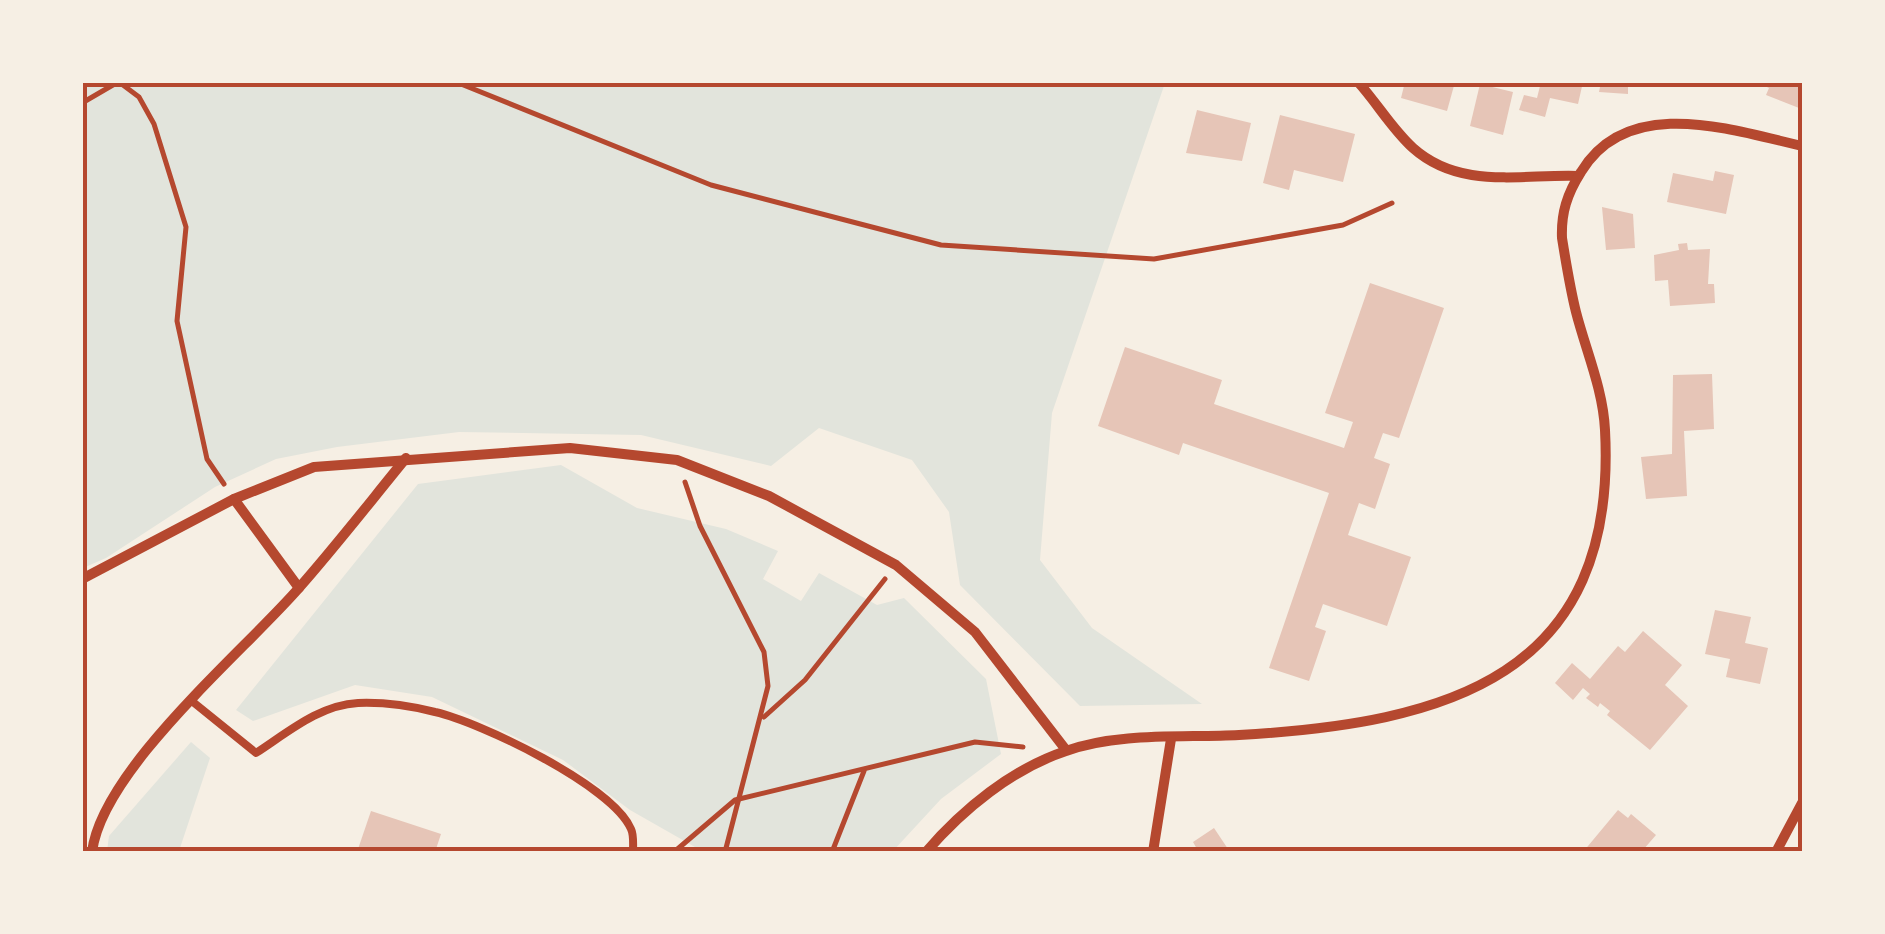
<svg xmlns="http://www.w3.org/2000/svg" width="1885" height="934" viewBox="0 0 1885 934" font-family="Ubuntu,sans-serif">
<style>
.green{fill:#e2e4dc}
.building{fill:#e6c5b7}
.lines{fill:none;stroke-linecap:round;stroke-linejoin:round}
.path{stroke:#b5482f;stroke-width:5}
.service{stroke:#b5482f;stroke-width:8}
.minor{stroke:#b5482f;stroke-width:10}
.neatline{fill:none;stroke:#b5482f;stroke-width:4}
</style>
<rect width="100%" height="100%" fill="#f6efe4"/>
<g class="green">
<polygon points="83,83 1165,83 1052,413 1040,560 1092,628 1202,704 1080,706 960,585 949,512 912,460 819,428 771,466 641,435 459,432 337,447 276,459 215,487 106,558 83,568"/>
<polygon points="561,465 637,508 726,529 778,551 763,579 801,601 819,573 877,605 904,598 986,679 1001,754 941,799 893,851 702,851 630,810 563,760 432,697 355,685 253,721 236,710 418,484"/>
<polygon points="191,742 210,758 179,851 107,851 109,836"/>
</g>
<g class="building">
<polygon points="1405,82 1455,82 1447,111 1401,98"/>
<polygon points="1541,82 1583,82 1578,104 1550,98 1545,117 1519,110 1524,95 1537,98"/>
<polygon points="1601,82 1628,82 1628,94 1599,92"/>
<polygon points="1756,82 1802,82 1799,108 1766,95 1769,88"/>
<polygon points="1480,84 1513,92 1503,135 1470,126"/>
<polygon points="1197,110 1251,123 1242,161 1186,153"/>
<polygon points="1280,115 1355,134 1343,182 1294,170 1289,190 1263,183"/>
<polygon points="1715,171 1734,175 1726,214 1667,202 1673,173 1713,181"/>
<polygon points="1602,207 1633,214 1635,248 1606,250"/>
<polygon points="1687,243 1688,250 1710,249 1708,284 1714,284 1715,303 1670,306 1668,280 1655,281 1654,255 1679,250 1678,244"/>
<polygon points="1370,283 1444,308 1399,438 1383,433 1374,458 1390,464 1375,509 1359,503 1348,535 1411,557 1387,626 1323,604 1315,627 1326,631 1309,681 1269,668 1329,493 1183,443 1179,455 1098,426 1125,347 1222,380 1214,404 1344,448 1353,422 1325,413"/>
<polygon points="1712,374 1714,429 1684,431 1687,496 1646,499 1641,457 1672,454 1673,375"/>
<polygon points="1715,610 1751,617 1745,643 1768,648 1760,684 1726,677 1730,659 1705,654"/>
<polygon points="1643,631 1682,665 1665,685 1688,706 1650,750 1607,715 1610,711 1600,703 1598,707 1586,698 1590,694 1583,688 1573,700 1555,683 1572,663 1590,679 1618,646 1625,652"/>
<polygon points="1618,810 1628,818 1631,814 1656,835 1643,850 1583,852"/>
<polygon points="371,811 441,834 435,852 357,852"/>
<polygon points="1214,828 1230,852 1193,852 1197,849 1193,842"/>
</g>
<g class="lines">
<g class="path">
<polyline points="119,82 139,97 154,124 186,227 177,321 207,459 224,484"/>
<polyline points="456,82 711,185 941,245 1154,259 1343,225 1392,203"/>
<polyline points="82,103 118,82"/>
<polyline points="685,482 700,526 764,652 768,686 725,852"/>
<polyline points="764,717 805,680 885,579"/>
<polyline points="674,852 735,800 975,742 1023,747"/>
<polyline points="832,852 864,771"/>
</g>
<path class="service" d="M193,702L256,753C287,733 319,705 358,703C383,702 411,706 435,712C480,722 613,786 631,829C634,835 633,845 633,852"/>
<g class="minor">
<path d="M1358,82C1377,103 1392,129 1413,148C1460,190 1521,174 1578,176"/>
<polyline points="234,499 299,588"/>
<polyline points="82,579 234,499 314,467 570,448 677,460 769,496 896,565 975,632 1066,750"/>
<path d="M92,852C102,770 242,653 298,589C336,546 370,502 406,458"/>
<path d="M926,852C963,809 1012,769 1066,751C1119,732 1184,738 1239,735C1447,723 1618,677 1605,430C1603,389 1586,351 1576,312C1570,288 1566,263 1562,238C1561,213 1567,194 1581,172C1628,94 1732,130 1802,146"/>
<polyline points="1153,852 1171,739"/>
<polyline points="1776,852 1802,803"/>
</g>
</g>
<rect width="1885" height="934" fill="none" stroke="#f6efe4" stroke-width="170"/>
<rect x="85" y="85" width="1715" height="764" class="neatline"/>
</svg>
